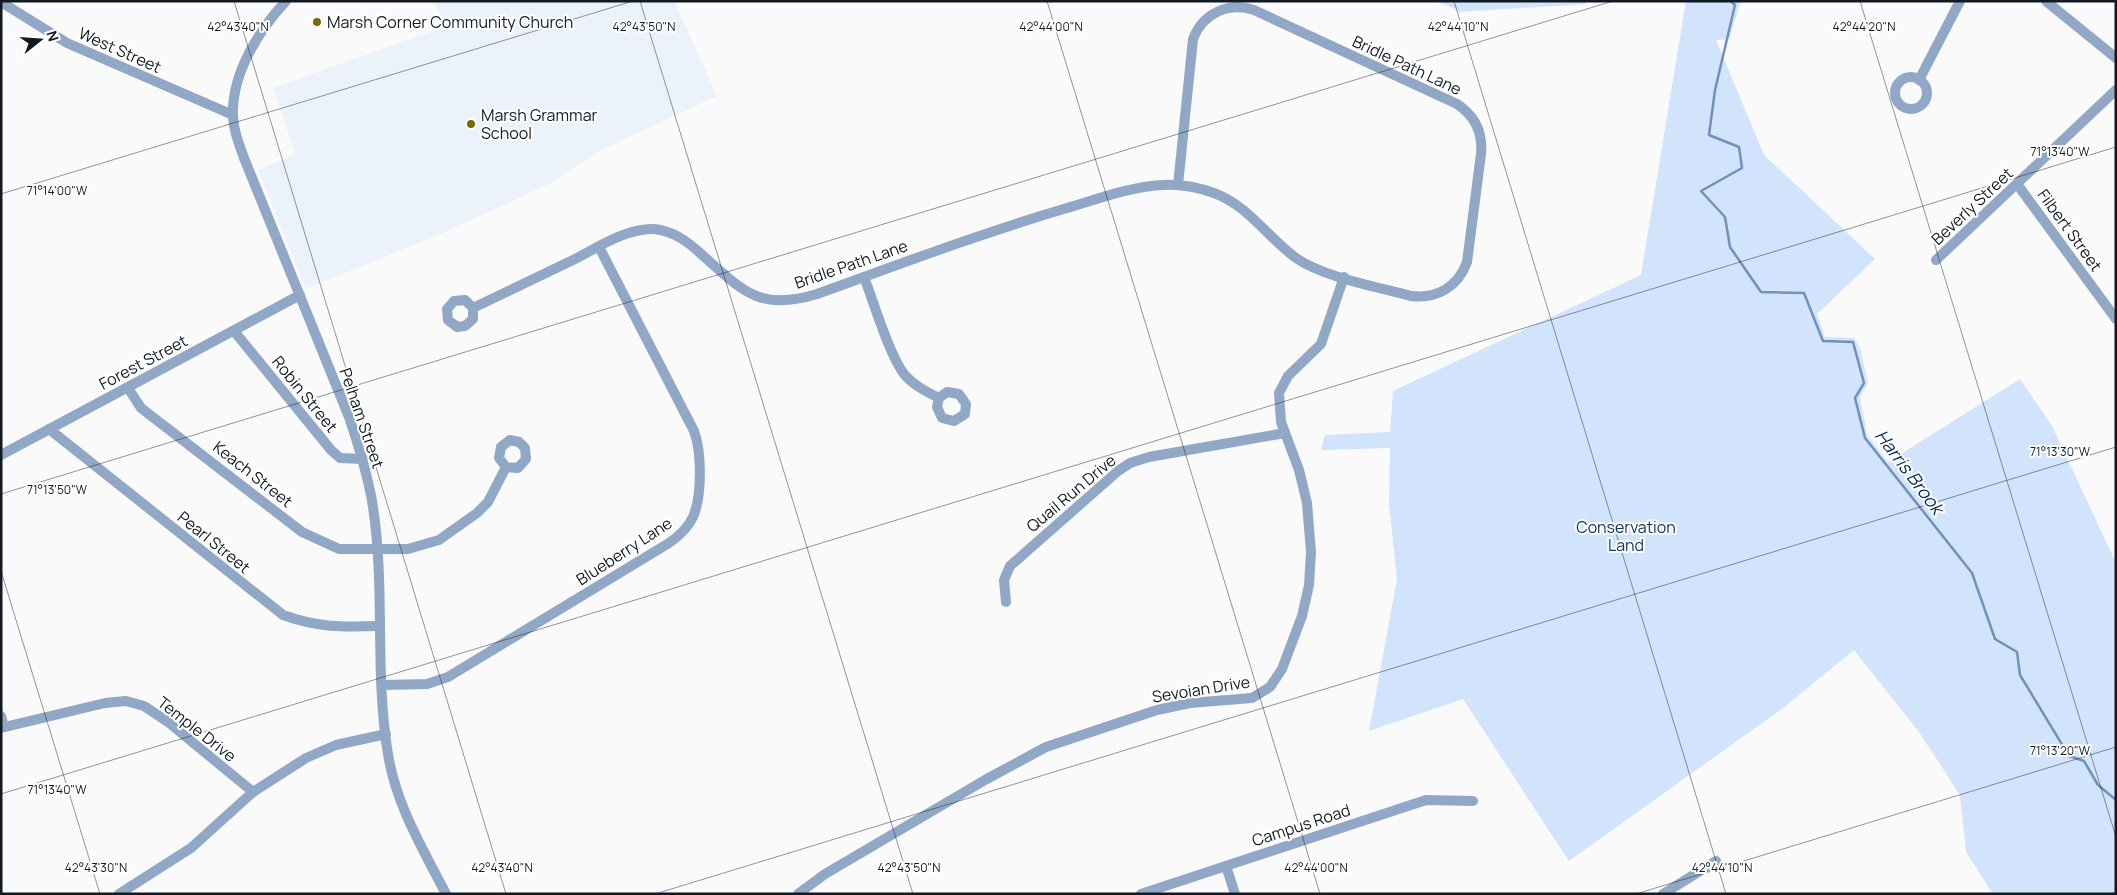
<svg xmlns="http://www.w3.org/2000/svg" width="2117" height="895" viewBox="0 0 2117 895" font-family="Manrope,sans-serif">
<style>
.built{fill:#ecf2f9}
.green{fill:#d1e4fc}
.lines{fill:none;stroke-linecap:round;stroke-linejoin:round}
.stream{stroke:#7092ba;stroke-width:2.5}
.minor{stroke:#90a8c5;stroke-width:10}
.ticks{fill:none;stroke:#111a23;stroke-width:1;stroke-opacity:0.45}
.poi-dot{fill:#766c07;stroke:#fff;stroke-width:2}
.labels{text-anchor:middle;stroke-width:4;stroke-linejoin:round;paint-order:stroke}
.poi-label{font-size:16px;fill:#111a23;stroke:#fff;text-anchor:start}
.street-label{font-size:16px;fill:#111a23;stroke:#fff}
.park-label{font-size:16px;fill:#103760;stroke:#fff}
.water-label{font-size:18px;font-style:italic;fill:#062e56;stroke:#fff}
.ticks-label{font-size:12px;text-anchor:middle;fill:#111a23;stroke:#fff;stroke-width:4;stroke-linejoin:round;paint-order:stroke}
</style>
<rect width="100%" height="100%" fill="#fafafa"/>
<polygon class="built" points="434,1 674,1 717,96 597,152 553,182 448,231 306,289 258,170 295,154 273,88 446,26"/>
<g class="green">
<polygon points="1435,1 1585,1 1586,4 1458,12 1456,9"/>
<polygon points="1686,1 1741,1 1729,39 1716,40 1764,155 1875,259 1817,314 1825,337 1854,338 1860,348 1868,383 1860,397 1867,435 1888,462 2020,379 2052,426 2116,563 2116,894 1993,894 1966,852 1960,795 1919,732 1854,650 1783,708 1569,861 1463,699 1369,731 1397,579 1389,504 1390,448 1321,450 1325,435 1390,432 1393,391 1641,275"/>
</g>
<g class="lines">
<polyline class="stream" points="1730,1 1735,5 1715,90 1709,135 1739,147 1742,168 1701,191 1725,217 1730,247 1761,292 1804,293 1823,341 1853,342 1864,383 1855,398 1865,438 1972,573 1995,639 2017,652 2020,675 2069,756 2084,761 2098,785 2116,800"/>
<g class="minor">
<path d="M286,1C259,30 232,73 233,114C233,129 239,144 244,158L349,417C358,444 367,472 372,501C386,584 374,671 388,754C396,805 423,849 446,894"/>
<polyline points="2046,1 2116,58"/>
<polyline points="1,2 67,43 233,115"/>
<circle cx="1911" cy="93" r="16"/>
<polyline points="1919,80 1960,1"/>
<polyline points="2017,184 2116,319"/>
<polyline points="1936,260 2116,90"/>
<path d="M864,277C874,303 889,354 904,374C913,385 927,392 939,398L947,392L959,394L966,404L965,414L954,421L942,418L937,407L939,398"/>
<path d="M473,308L465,300L454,301L447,309L448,320L457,327L465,326L473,319V308C506,292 540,276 573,260C597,248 626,228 654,229C673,231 687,241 700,253C742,290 758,312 817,294C900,264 982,233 1067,208C1098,199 1129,187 1162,185C1180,184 1197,187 1214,193C1249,206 1267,237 1296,258C1323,277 1378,287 1411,296C1437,299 1458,287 1467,262L1481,154C1483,133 1475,116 1457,104L1254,10C1228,2 1203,13 1193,39L1178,185"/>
<polyline points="234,331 331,450 340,458 363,459"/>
<polyline points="128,388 141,408 302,532 339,549 408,549 439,540 477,513 488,502 506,467 499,458 501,447 510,440 519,442 525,448 526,459 518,468 506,467"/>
<path d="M49,429L283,615C319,628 343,627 380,626"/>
<polyline points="1,455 300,295"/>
<polyline points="1006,602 1004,580 1010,566 1118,471 1130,463 1149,457 1285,433"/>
<path d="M382,685L427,684L448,677L669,543C679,536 688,528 693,517C702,496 702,453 694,431L599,247"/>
<polyline points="1,716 4,727"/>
<polyline points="1,728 105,703 126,701 144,706 168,722 253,792"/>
<polyline points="1226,866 1235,894"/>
<polyline points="119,894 191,848 253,792 306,758 336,745 386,734"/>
<polyline points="798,894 825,874 985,780 1046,747 1157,710 1190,703 1252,698 1270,687 1282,669 1302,616 1309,585 1311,552 1307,503 1299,470 1281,422 1279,393 1288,376 1321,344 1344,277"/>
<polyline points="1141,894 1426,800 1473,801"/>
<polyline points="1663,894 1716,861"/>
</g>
</g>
<path class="ticks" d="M234,1L506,894M640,1L913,894M1047,1L1320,894M1454,1L1726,894M1860,1L2116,837M1,194L633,1M1,494L1613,1M1,571L100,894M1,794L2116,147M655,894L2116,447M1636,894L2116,747"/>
<g class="poi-dot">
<circle cx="317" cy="22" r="5"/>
<circle cx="471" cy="124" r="5"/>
</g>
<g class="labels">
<g class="poi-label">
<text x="327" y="28">Marsh Corner Community Church</text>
<text x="481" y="121">Marsh Grammar<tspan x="481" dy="18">School</tspan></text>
</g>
<g class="street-label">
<text transform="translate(120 50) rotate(24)" y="6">West Street</text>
<text transform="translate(1407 65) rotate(25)" y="6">Bridle Path Lane</text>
<text transform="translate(1972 206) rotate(-43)" y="6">Beverly Street</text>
<text transform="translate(2070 230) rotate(54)" y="6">Filbert Street</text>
<text transform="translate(851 264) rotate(-19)" y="6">Bridle Path Lane</text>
<text transform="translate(143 362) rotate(-28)" y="6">Forest Street</text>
<text transform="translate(305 394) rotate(51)" y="6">Robin Street</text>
<text transform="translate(362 418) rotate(71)" y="6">Pelham Street</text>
<text transform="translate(253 474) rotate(38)" y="6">Keach Street</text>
<text transform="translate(1071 493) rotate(-40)" y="6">Quail Run Drive</text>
<text transform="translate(214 542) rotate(39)" y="6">Pearl Street</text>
<text transform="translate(624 551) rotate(-33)" y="6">Blueberry Lane</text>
<text transform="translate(1201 689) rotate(-9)" y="6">Sevoian Drive</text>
<text transform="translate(197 729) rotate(38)" y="6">Temple Drive</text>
<text transform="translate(1301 825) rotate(-18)" y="6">Campus Road</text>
</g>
<g class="park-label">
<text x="1626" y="533">Conservation<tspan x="1626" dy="18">Land</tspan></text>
</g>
<g class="water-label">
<text transform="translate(1909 472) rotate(53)" y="6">Harris Brook</text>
</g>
</g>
<g class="ticks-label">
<text x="238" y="31">42°43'40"N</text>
<text x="644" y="31">42°43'50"N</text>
<text x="1051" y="31">42°44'00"N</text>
<text x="1458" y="31">42°44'10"N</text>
<text x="1864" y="31">42°44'20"N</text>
<text x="2060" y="156">71°13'40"W</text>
<text x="57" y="195">71°14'00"W</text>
<text x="2060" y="456">71°13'30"W</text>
<text x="57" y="494">71°13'50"W</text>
<text x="2060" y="755">71°13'20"W</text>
<text x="57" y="794">71°13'40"W</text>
<text x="96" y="872">42°43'30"N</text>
<text x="502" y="872">42°43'40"N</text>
<text x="909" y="872">42°43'50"N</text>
<text x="1316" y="872">42°44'00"N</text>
<text x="1722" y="872">42°44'10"N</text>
</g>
<rect width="2117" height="895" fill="none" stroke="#111a23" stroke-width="5"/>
<g transform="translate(40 40) rotate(73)" stroke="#ffffff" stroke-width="4" paint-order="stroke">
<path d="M0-4L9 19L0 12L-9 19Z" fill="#111a23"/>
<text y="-8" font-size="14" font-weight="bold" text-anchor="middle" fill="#111a23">N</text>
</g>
</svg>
